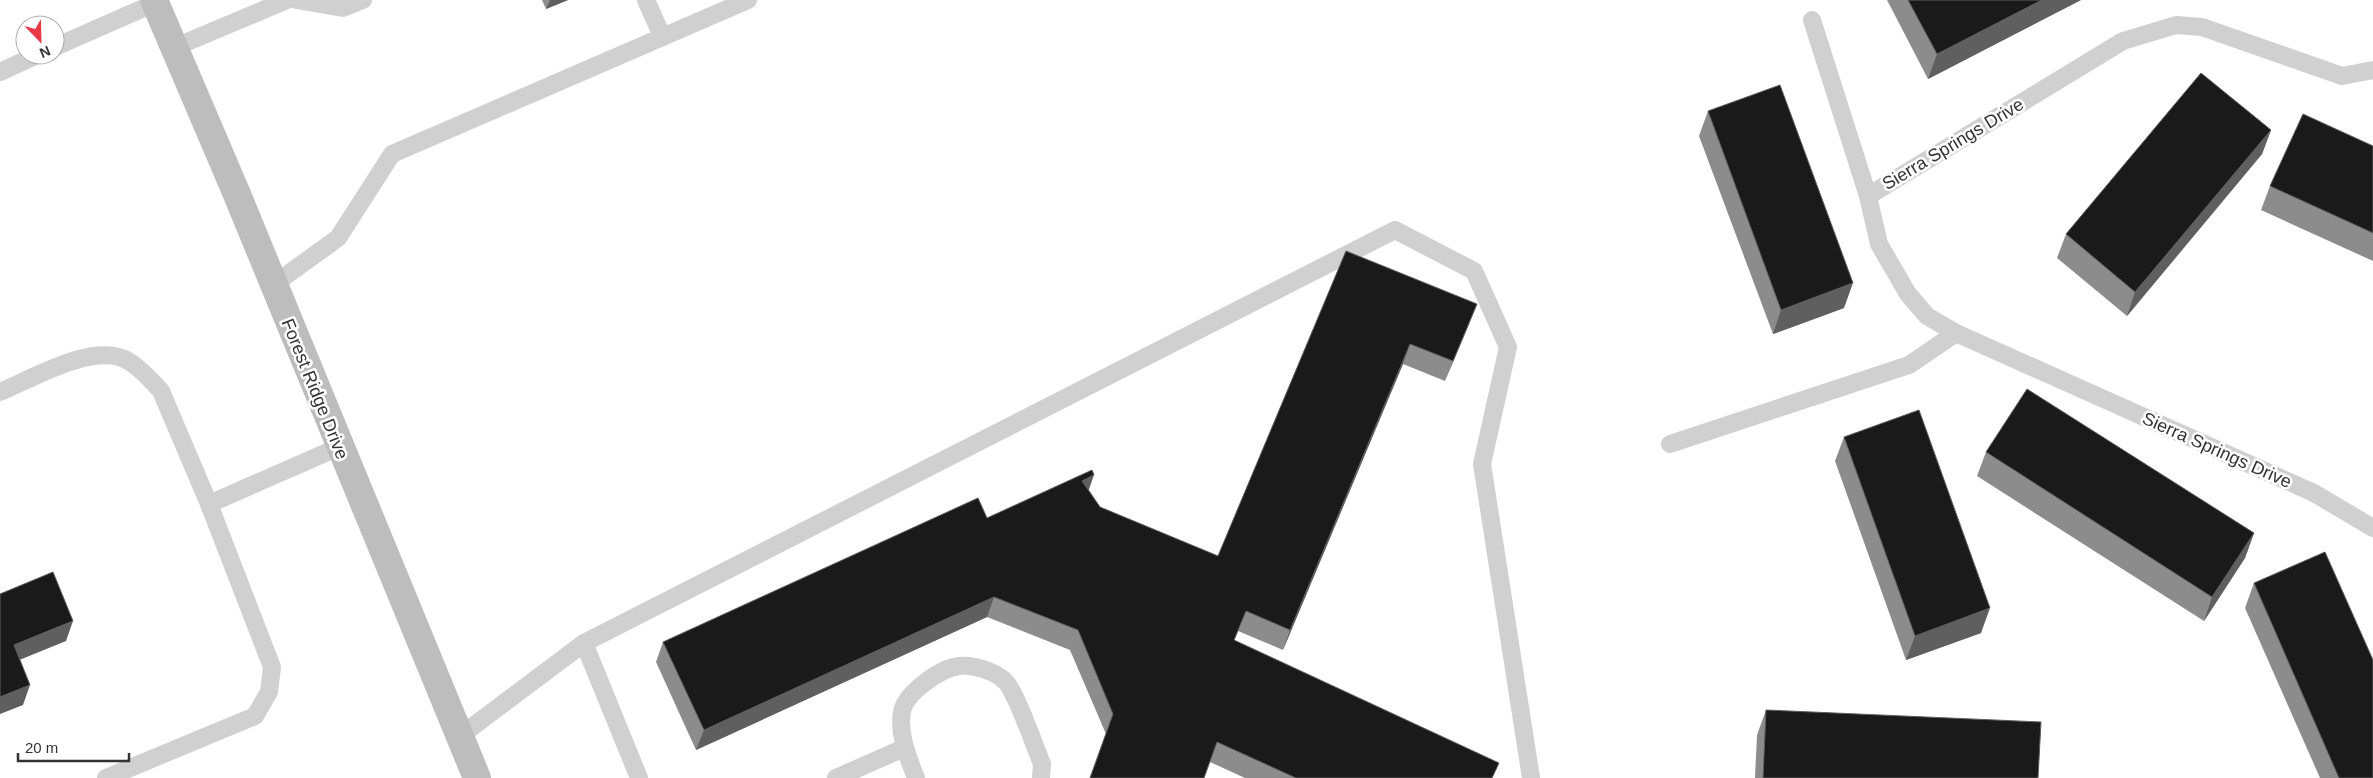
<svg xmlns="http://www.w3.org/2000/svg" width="2373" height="778" viewBox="0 0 2373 778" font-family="Helvetica,sans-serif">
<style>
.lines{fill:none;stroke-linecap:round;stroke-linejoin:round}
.lane{stroke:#d0d0d0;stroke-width:18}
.secondary{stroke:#bdbdbd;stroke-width:28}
.wall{fill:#8c8c8c}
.shaded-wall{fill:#5f5f5f}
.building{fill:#1a1a1a;stroke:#5f5f5f}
.labels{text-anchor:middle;stroke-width:5;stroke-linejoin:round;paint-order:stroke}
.street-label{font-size:18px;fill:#333;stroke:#fff}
</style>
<rect width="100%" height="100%" fill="#fff"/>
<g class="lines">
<g class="lane">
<polyline points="297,0 343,8 363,0"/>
<polyline points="646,0 662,36"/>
<polyline points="1812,20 1868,196 1879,244 1908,294 1927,316 1956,333 2314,493 2373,528"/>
<polyline points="55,47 155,3"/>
<polyline points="173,48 287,0"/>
<polyline points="0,72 37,55"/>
<polyline points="1868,196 2123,41 2176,25 2202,27 2342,76 2373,70"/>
<polyline points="273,285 338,238 392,154 748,0"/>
<path d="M0,392C34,378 96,340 130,362C142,370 152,381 161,391L209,504L272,667L269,692L255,716L106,778"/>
<polyline points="1670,444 1909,365 1956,333"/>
<polyline points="209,504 339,447"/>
<polyline points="584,643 639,778"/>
<polyline points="460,736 584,643 1395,230 1474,271 1508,347 1482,464 1531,778"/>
<polyline points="836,778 904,748"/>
<path d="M916,778C908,757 898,734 902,712C905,693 941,668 959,666C973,664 994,671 1005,681C1016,692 1035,747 1042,764L1041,778"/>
</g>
<polyline class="secondary" points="154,0 236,192 477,778"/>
</g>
<g class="wall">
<polygon points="542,0 568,0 546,9"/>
<polygon points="1887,0 2081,0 1928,79"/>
<polygon points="1708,111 1844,308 1773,334 1699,136"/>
<polygon points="2271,130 2262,154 2127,316 2057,258 2066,234"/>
<polygon points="2373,146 2373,261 2261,210 2270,186"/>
<polygon points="1346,251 1469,324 1445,381 1403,364 1283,650 1238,631 1234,641 1492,778 1245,778 1210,762 1106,734 1070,650 987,617 696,750 656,662 663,642 987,518 1089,490 1100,507 1218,556"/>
<polygon points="1844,437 1981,633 1906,660 1835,461"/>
<polygon points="1986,452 2254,533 2245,558 2204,621 1977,476"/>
<polygon points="2254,583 2373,778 2320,778 2245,608"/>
<polygon points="1766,710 2038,778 1755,778 1757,735"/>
</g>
<g class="shaded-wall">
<polygon points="550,0 568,0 546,9"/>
<polygon points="2042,0 2081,0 1928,79 1937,54"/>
<polygon points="2271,130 2262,154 2127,316 2135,292"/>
<polygon points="1853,283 1844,308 1773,334 1781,310"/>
<polygon points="1477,304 1469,324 1445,381 1453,361"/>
<polygon points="1410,344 1403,364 1283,650 1290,630"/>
<polygon points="1094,475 1087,495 1082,481"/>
<polygon points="2254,533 2245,558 2204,621 2212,597"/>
<polygon points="994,597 987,617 696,750 704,730"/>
<polygon points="1990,608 1981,633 1906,660 1915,636"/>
<polygon points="73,621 66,641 7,665 14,645"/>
<polygon points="30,685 23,705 0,714 0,697"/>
</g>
<g class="building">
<polygon points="1908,0 2042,0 1937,54"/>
<polygon points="2201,73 2271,130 2135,292 2066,234"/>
<polygon points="1780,85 1853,283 1781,310 1708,111"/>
<polygon points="2303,114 2373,146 2373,233 2270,186"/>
<polygon points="1346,251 1477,304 1453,361 1410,344 1290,630 1246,611 1234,640 1499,763 1492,778 1296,778 1217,742 1204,778 1090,778 1113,714 1078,630 994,597 704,730 663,642 978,498 987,518 1092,470 1094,475 1082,481 1100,507 1218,556"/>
<polygon points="2027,389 2254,533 2212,597 1986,452"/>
<polygon points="1919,410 1990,608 1915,636 1844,437"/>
<polygon points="2325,552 2373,660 2373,778 2339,778 2254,583"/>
<polygon points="53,572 73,621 14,645 30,685 0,697 0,594"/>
<polygon points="1766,710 2041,722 2038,778 1763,778"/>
</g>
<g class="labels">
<g class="street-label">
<text transform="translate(1953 144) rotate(-31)" y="6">Sierra Springs Drive</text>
<text transform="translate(315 389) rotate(68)" y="6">Forest Ridge Drive</text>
<text transform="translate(2217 450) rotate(24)" y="6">Sierra Springs Drive</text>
</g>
</g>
<g transform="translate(40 40) rotate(157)"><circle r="24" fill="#ffffff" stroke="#adadad"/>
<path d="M0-4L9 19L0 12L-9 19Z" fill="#e63946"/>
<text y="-8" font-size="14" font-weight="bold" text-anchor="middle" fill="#333333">N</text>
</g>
<path d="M18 753v8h111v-8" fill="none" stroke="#333333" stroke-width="2.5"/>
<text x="25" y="753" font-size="15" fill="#333333" stroke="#ffffff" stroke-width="4" paint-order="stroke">20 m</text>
</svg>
